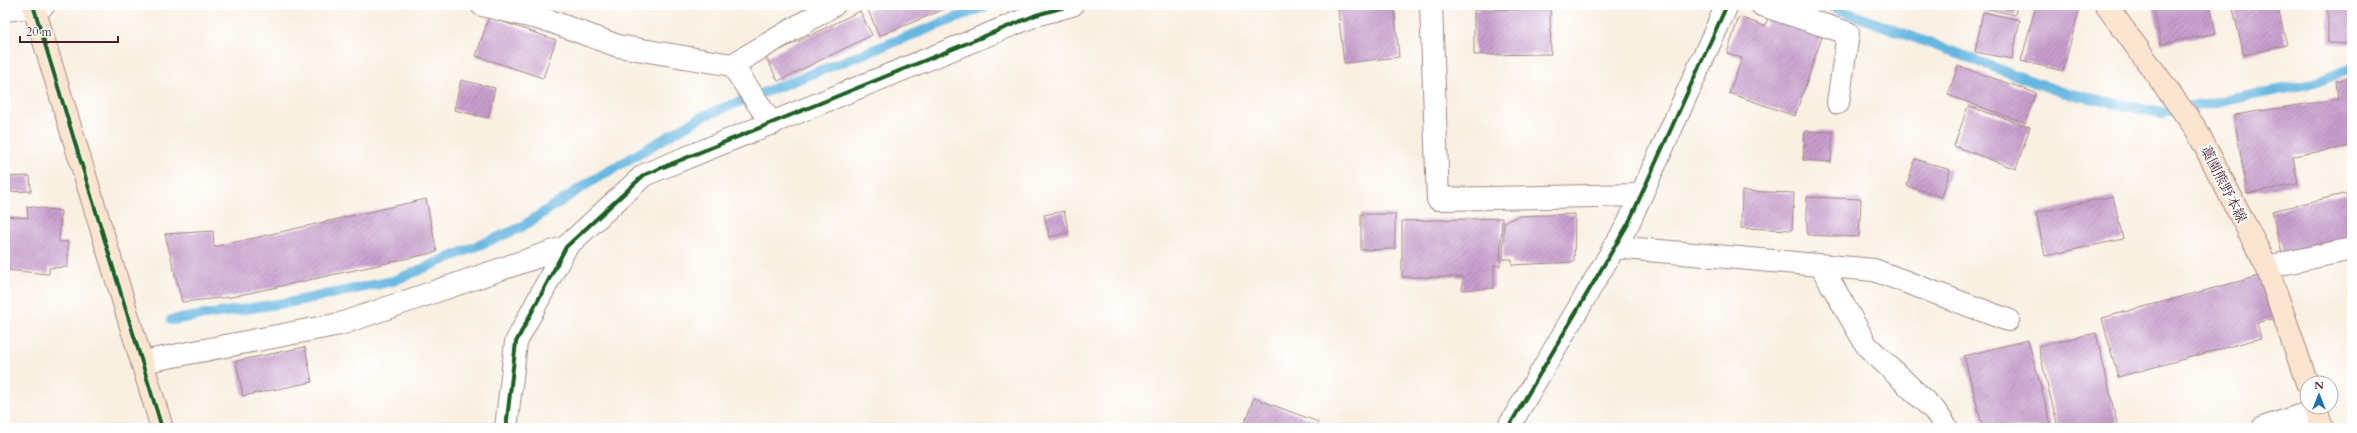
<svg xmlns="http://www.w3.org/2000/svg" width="2357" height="433" viewBox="0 0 2357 433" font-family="Cardo,'Noto Serif JP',serif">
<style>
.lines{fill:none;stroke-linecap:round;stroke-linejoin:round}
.stream{stroke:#65b6e0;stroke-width:10}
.building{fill:url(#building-hatch)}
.street-casing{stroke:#a28886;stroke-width:24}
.secondary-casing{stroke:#a28886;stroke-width:24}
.street{stroke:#fff;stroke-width:22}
.secondary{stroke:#fbe5cf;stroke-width:22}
.cycleway-casing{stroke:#fff;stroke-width:6}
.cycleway{stroke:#1b5e20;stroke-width:4}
.labels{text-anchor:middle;stroke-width:4;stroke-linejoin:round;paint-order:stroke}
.street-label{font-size:14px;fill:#4a1f2b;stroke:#fff}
</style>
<defs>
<pattern id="building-hatch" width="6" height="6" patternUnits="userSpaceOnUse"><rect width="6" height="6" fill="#c79ecd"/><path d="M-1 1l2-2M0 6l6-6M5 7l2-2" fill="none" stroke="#a480a7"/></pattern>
</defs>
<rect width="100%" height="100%" fill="#fff"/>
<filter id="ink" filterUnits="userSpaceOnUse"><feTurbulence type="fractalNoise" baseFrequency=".025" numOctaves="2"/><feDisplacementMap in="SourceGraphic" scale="8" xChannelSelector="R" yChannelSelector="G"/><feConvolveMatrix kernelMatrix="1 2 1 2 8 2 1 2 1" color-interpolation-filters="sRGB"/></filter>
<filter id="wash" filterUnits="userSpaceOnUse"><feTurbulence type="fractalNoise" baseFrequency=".012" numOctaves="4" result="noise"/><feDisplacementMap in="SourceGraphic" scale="16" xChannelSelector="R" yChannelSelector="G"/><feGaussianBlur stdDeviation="0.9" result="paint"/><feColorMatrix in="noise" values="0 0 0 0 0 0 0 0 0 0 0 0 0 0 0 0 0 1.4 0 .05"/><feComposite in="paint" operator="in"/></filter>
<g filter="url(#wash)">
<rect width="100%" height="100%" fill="#f9f0e2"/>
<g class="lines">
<g class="stream">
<polyline points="1827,5 2061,92 2161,113 2314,83 2352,68"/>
<polyline points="171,320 292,302 393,281 520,228 590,182 703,116 989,5"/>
</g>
</g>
<g id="blocks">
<g class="building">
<polygon points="881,5 943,5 945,9 879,36 868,10"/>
<polygon points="1394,5 1399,57 1344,63 1338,10"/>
<polygon points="1971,5 2017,5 2015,15"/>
<polygon points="2036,5 2080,5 2063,71 2021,61"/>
<polygon points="2153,5 2210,5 2216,33 2161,44"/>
<polygon points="2232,5 2277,5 2287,45 2244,55"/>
<polygon points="2328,5 2352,5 2352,44 2328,43"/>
<polygon points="1550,9 1551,54 1474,55 1474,10"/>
<polygon points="860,11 872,35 778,81 766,57"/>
<polygon points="1983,12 2020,20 2012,59 1975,52"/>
<polygon points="1770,13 1824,31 1795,116 1729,93 1742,58 1727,53 1739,17 1765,26"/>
<polygon points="489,17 556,40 543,78 476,56"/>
<polygon points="1958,66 2036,93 2025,123 1948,95"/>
<polygon points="2352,78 2352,146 2293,156 2298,184 2247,193 2234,115 2338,99 2336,81"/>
<polygon points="461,80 495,88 488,118 454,110"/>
<polygon points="1968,106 2030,127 2016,169 1954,146"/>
<polygon points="1805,131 1833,132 1831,162 1803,160"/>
<polygon points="1915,159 1950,170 1942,197 1907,186"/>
<polygon points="30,176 31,191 5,192 5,177"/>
<polygon points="1742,191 1794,193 1792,230 1741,228"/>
<polygon points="2352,192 2352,238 2282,254 2272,211"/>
<polygon points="2113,196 2123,239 2045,256 2036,213"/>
<polygon points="1807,197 1861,199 1859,237 1807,235"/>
<polygon points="426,199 437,252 231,297 182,302 165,234 213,231 214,247"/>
<polygon points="27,206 61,211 59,242 68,242 68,267 49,268 49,274 5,270 5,216 28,218"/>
<polygon points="1064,211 1069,232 1050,237 1044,215"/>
<polygon points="1361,214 1395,214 1395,249 1361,250"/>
<polygon points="1575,214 1574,262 1512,265 1512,259 1503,259 1504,222 1519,216"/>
<polygon points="1502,218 1500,266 1494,265 1494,288 1462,290 1463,277 1402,277 1402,221"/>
<polygon points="2263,275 2275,318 2257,323 2261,338 2118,377 2102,318"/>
<polygon points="2096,333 2118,428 2058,428 2038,346"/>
<polygon points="2028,340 2052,428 1983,428 1964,356"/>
<polygon points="305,347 312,382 243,396 236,361"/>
<polygon points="1254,398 1318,422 1316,428 1242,428"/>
</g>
</g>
</g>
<g filter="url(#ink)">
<use href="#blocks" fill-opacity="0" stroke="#a28886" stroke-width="1"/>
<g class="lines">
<g class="street-casing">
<g id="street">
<polyline points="482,5 550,21 618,46 732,65 834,5"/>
<polyline points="1431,5 1438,199 1641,195"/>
<polyline points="1762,5 1848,33 1838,103"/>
<polyline points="5,10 44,5"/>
<polyline points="732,65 772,124"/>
<polyline points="1614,247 1874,270 2008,320"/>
<polyline points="1821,266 1867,346 1935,411 1947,428"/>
<polyline points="2267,267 2352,249"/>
<polyline points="142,362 340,324 566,247"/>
<polyline points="506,428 516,342 566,247 644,175 1036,15 1072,5"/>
<polyline points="1508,428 1628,224 1727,5"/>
<polyline points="2263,428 2317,410"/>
</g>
</g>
<g class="secondary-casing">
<g id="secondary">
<polyline points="33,5 162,428"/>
<polyline points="2106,5 2196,129 2267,267 2307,383"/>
<polyline points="2315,407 2322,428"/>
</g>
</g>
<use href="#street" class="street"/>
<use href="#secondary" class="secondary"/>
<g class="cycleway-casing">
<g id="cycleway">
<polyline points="33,5 162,428"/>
<polyline points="506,428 516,342 566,247 644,175 1036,15 1072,5"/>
<polyline points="1508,428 1628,224 1727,5"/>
</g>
</g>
<use href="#cycleway" class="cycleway"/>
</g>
</g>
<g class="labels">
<g class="street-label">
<text transform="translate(2224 184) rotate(63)" y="5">藁園熊野本線</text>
</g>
</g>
<rect width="2357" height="433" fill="none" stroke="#fff" stroke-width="20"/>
<g transform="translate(2319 395)"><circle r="19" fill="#ffffff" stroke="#b7a5aa"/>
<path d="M0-3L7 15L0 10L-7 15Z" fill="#1f6fb2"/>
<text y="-6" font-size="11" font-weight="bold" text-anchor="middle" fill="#4a1f2b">N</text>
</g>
<path d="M20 36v6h98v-6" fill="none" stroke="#4a1f2b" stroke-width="2"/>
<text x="26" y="36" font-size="12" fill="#4a1f2b" stroke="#ffffff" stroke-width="3" paint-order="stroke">20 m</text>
</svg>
